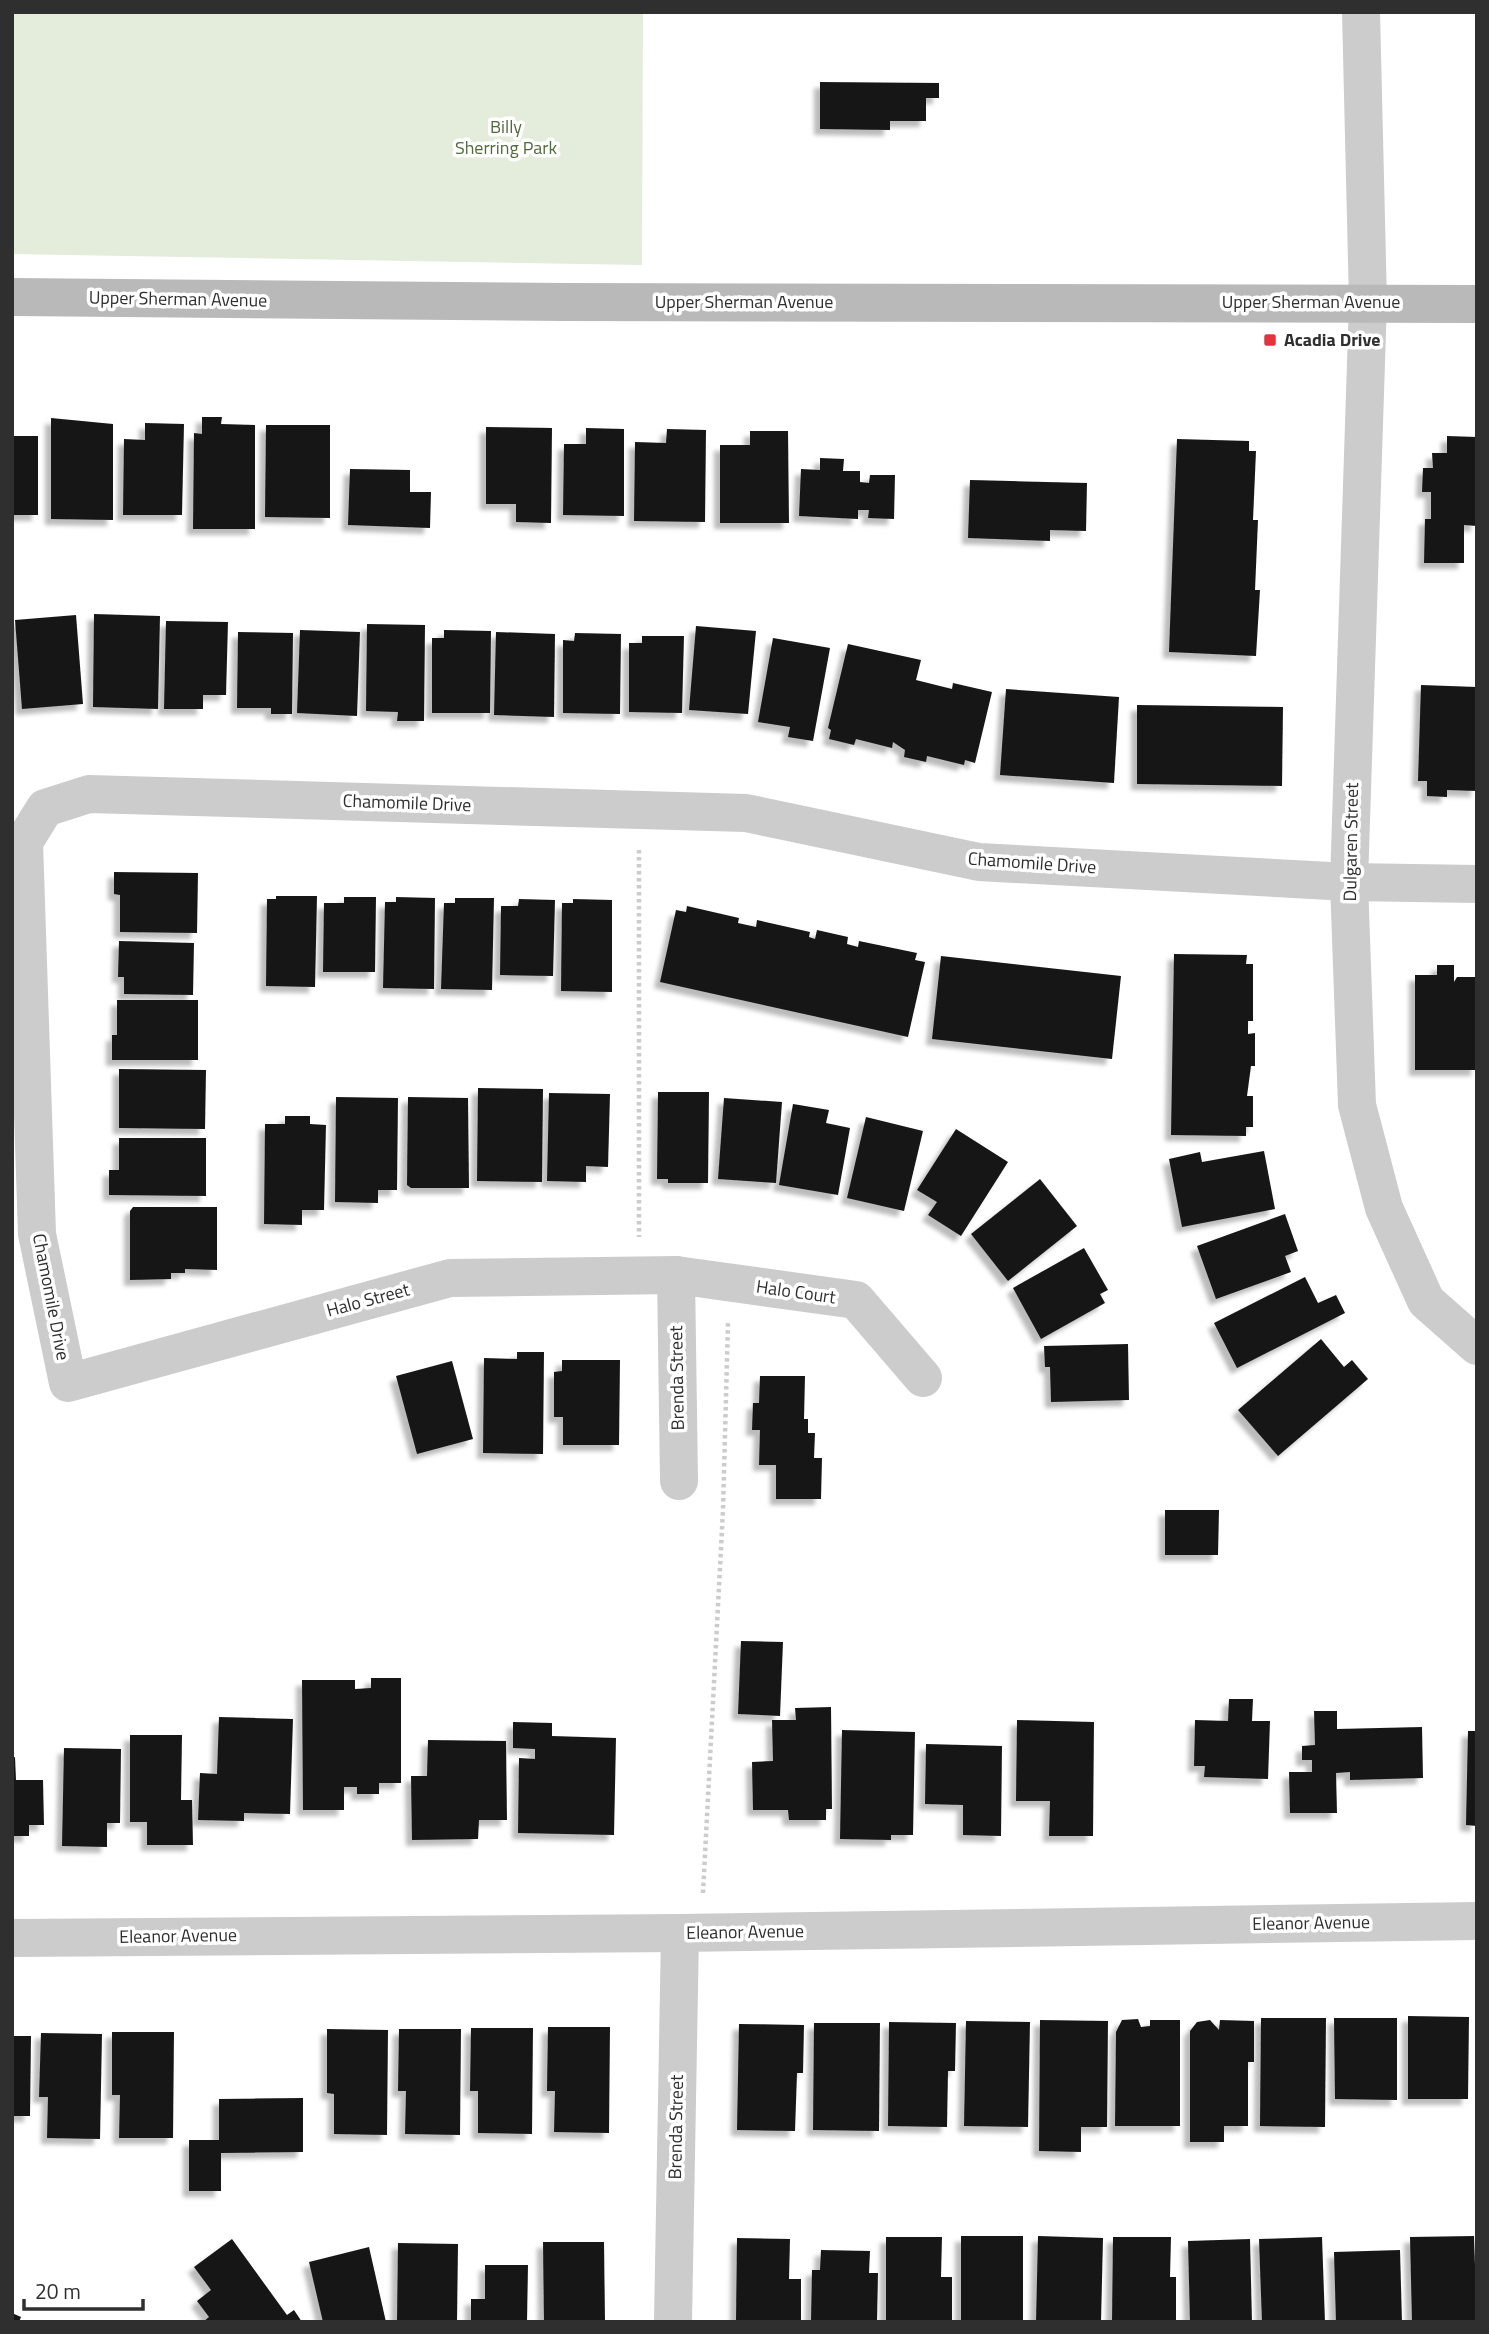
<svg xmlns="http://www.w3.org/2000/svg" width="1489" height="2334" viewBox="0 0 1489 2334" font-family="'Titillium Web',sans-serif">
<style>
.green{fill:#e4ecdc}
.building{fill:#161616;filter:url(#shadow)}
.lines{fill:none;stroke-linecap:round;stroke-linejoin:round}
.path{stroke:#ccc;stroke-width:4.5;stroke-dasharray:3.5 3.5;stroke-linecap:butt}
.minor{stroke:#ccc;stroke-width:38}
.secondary{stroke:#b9b9b9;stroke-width:38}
.poi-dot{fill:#e4333e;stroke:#fff;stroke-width:2.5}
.labels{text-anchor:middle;stroke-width:7;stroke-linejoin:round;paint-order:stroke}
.park-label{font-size:18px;fill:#516a3c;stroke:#fff}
.street-label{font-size:18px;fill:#2f2f2f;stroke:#fff}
.poi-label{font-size:18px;font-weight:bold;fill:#2f2f2f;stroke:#fff;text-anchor:start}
</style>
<defs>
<filter id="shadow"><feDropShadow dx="-6" dy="6" stdDeviation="2" flood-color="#0004"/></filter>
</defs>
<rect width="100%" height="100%" fill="#fff"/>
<polygon class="green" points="12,12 643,12 642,265 12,254"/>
<g class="building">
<polygon points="820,82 939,83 939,98 926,98 926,121 890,121 890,130 820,129"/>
<polygon points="202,417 222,417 221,424 255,425 255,529 193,529 194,433 202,434"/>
<polygon points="51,418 113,424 113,520 51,519"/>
<polygon points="145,423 184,424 182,515 123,515 124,439 145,440"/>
<polygon points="266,425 330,425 330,518 265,517"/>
<polygon points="486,427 552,428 551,523 516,522 516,504 486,504"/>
<polygon points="586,428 624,429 624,516 563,515 564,444 586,444"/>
<polygon points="667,429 706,430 705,522 634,521 635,442 666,443"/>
<polygon points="750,431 788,431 789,523 720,523 720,445 750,445"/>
<rect x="12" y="436" width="26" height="79"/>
<polygon points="1447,436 1477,437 1477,526 1464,525 1464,563 1424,563 1425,519 1431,519 1431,492 1422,492 1423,468 1433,468 1432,453 1447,453"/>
<polygon points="1177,439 1249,441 1249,451 1256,451 1253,520 1258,520 1255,590 1260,590 1256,656 1169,652"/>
<polygon points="820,458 844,459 843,471 860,471 860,482 869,483 870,475 895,475 894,519 868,518 869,510 858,510 858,519 799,516 801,469 820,470"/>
<polygon points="350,469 410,470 410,492 431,492 430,528 348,525"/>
<polygon points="970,480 1087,483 1086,531 1050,530 1050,541 968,538"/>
<polygon points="94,614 160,616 158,709 93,707"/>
<polygon points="76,615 83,704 22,709 15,620"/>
<polygon points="166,621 228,622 226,695 203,695 203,709 164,709"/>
<polygon points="367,624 425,625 424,721 397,721 398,712 366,711"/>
<polygon points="696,626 756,631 748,714 689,710"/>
<polygon points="300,630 360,632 357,716 297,713"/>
<polygon points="444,630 491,631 490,713 432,713 432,638 444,638"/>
<polygon points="238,632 293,633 292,714 271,714 271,708 237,708"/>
<polygon points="496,632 555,634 554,717 494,715"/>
<polygon points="575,633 621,634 620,714 563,713 563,640 574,641"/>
<polygon points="642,636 684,636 682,713 629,712 629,643 642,643"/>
<polygon points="773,638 830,648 813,741 788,737 790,727 758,722"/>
<polygon points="848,644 921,660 916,680 952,689 953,683 992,692 975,763 965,760 964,765 927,756 926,762 904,757 905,750 893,742 892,748 856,739 854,745 829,739 831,730 828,728"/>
<polygon points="1421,685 1477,687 1477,791 1447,790 1447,797 1427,796 1427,781 1418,781"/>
<polygon points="1006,689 1119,697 1114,783 1000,775"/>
<polygon points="1137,705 1283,707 1282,786 1137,784"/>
<polygon points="114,872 198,873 197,933 120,932 120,895 114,894"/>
<polygon points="276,896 317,896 315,987 266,986 267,899 276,899"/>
<polygon points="344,897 376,897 375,972 323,972 324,903 344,903"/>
<polygon points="396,897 435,898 434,989 383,988 385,902 396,902"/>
<polygon points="455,898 494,898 492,990 441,989 444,903 455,903"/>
<polygon points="519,899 555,900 553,976 500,975 501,906 518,906"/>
<polygon points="573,899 612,900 612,992 561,991 562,903 573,903"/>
<polygon points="687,906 739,918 738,923 756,927 757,920 810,932 809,937 815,939 817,930 848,937 847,944 858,947 859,941 917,953 915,960 925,962 908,1037 660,982 676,910 686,912"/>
<polygon points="119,941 194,943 193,995 124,994 124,977 118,977"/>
<polygon points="1174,954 1247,955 1246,964 1253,964 1253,1021 1248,1021 1248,1034 1255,1033 1255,1066 1251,1066 1247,1096 1253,1096 1253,1127 1246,1127 1246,1136 1171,1135"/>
<polygon points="941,956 1121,976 1112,1059 932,1039"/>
<polygon points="1437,965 1454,965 1454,982 1457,977 1477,977 1477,1070 1415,1070 1415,975 1437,975"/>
<polygon points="117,1000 198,1000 198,1060 112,1060 112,1035 117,1035"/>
<polygon points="119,1069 206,1070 205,1129 119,1128"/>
<polygon points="478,1088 543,1089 542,1182 477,1181"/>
<polygon points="658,1092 709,1092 708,1183 668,1183 668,1179 657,1179"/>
<polygon points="549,1093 610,1094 608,1167 586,1166 586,1182 547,1181"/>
<polygon points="336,1097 398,1098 397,1190 378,1190 378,1203 335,1202"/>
<polygon points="408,1097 468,1098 469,1188 411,1188 407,1185"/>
<polygon points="724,1098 782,1102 776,1183 718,1179"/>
<polygon points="793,1104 829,1110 826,1123 850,1128 838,1195 779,1185"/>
<polygon points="285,1116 310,1116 310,1124 326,1125 324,1210 302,1210 302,1225 264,1224 265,1124 285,1124"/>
<polygon points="866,1117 923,1131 904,1211 847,1198"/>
<polygon points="956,1129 1008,1162 961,1236 928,1215 937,1202 917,1190"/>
<polygon points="119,1138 206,1138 206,1196 109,1195 109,1170 119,1170"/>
<polygon points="1264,1151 1275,1209 1182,1227 1169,1159 1200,1152 1202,1162"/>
<polygon points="1040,1179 1077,1226 1008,1281 971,1234"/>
<polygon points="133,1207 217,1207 217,1270 185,1269 185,1273 171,1273 171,1279 130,1280 130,1211"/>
<polygon points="1285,1214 1298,1251 1285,1256 1291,1272 1216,1299 1197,1246"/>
<polygon points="1084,1248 1108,1290 1100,1294 1105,1303 1041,1339 1013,1288"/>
<polygon points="1305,1277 1318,1303 1336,1295 1345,1313 1237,1368 1214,1323"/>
<polygon points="1321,1339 1344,1367 1352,1360 1368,1379 1278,1456 1238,1410"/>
<polygon points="1128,1344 1129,1400 1051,1402 1050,1367 1045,1367 1044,1346"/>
<polygon points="517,1352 544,1352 543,1454 483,1453 484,1358 517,1359"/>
<polygon points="562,1360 620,1360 619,1445 563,1445 563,1417 554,1417 554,1372 562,1371"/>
<polygon points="452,1361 473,1439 417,1454 396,1376"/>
<polygon points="760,1376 805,1376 804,1419 808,1419 808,1433 815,1433 814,1458 822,1458 821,1499 776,1499 776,1465 759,1465 760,1430 752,1430 753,1403 759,1403"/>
<polygon points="1165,1510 1219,1510 1218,1555 1165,1555"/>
<polygon points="741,1641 783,1642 780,1716 738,1714"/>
<polygon points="371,1678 401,1678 401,1783 379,1783 379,1794 357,1794 357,1787 344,1787 344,1810 303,1810 302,1680 355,1680 355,1689 371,1688"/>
<polygon points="1229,1699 1253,1699 1252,1721 1270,1721 1268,1779 1204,1777 1205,1766 1194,1766 1195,1720 1228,1721"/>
<polygon points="831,1707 832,1809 826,1809 826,1820 789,1820 788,1810 753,1810 752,1762 773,1761 772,1720 796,1720 795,1708"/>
<polygon points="1314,1711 1337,1711 1337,1729 1422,1727 1423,1778 1350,1780 1350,1772 1336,1773 1337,1813 1290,1813 1289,1772 1312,1772 1312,1760 1302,1760 1302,1746 1315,1745"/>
<polygon points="219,1717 293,1719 290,1814 244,1813 244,1821 198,1820 200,1773 217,1774"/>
<polygon points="1017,1720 1094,1722 1093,1836 1049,1836 1050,1801 1016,1801"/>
<polygon points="513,1722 552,1723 552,1736 616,1738 614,1835 518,1833 519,1758 535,1759 535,1749 513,1748"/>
<polygon points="842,1730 915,1732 913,1835 891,1835 891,1840 840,1839"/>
<polygon points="1468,1731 1477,1731 1477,1826 1466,1825"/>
<polygon points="130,1735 182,1735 181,1800 192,1800 193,1845 147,1845 147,1822 130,1822"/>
<polygon points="428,1740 506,1741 507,1820 479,1820 478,1839 412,1840 411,1776 427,1776"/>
<polygon points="926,1744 1002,1746 1001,1836 963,1835 963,1805 925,1804"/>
<polygon points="64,1748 121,1749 120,1823 107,1823 107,1847 62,1846"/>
<polygon points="15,1757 16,1780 43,1780 44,1825 29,1825 29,1836 14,1836 12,1758"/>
<polygon points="1408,2016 1469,2017 1468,2099 1408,2099"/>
<polygon points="1261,2018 1326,2018 1325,2127 1260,2126"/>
<polygon points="1334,2018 1397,2018 1397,2100 1335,2099"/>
<polygon points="1138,2019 1141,2027 1150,2026 1150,2020 1180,2020 1180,2126 1115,2126 1116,2032 1122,2020"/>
<polygon points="1040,2020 1108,2021 1107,2127 1081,2127 1081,2152 1039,2151"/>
<polygon points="1210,2020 1219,2030 1220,2020 1254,2021 1254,2062 1248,2062 1248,2126 1224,2126 1224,2142 1190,2142 1190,2031 1197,2022"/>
<polygon points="966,2021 1030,2022 1028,2127 964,2126"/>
<polygon points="889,2022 956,2023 955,2071 948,2071 947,2127 888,2126"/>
<polygon points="814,2023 880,2023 879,2131 813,2130"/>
<polygon points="739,2024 804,2025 803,2073 797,2073 795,2131 737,2130"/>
<polygon points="548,2027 610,2027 609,2133 554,2132 555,2091 547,2091"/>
<polygon points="471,2028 533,2028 532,2134 478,2133 478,2091 470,2091"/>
<polygon points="327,2029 388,2030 387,2135 334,2134 334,2094 327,2093"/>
<polygon points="399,2029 461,2029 460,2135 405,2134 406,2091 398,2091"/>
<polygon points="112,2032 174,2032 173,2138 119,2138 120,2095 112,2095"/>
<polygon points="41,2033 102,2034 100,2139 47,2138 48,2097 39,2097"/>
<polygon points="12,2036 31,2036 30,2116 12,2116"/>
<polygon points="303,2098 303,2152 221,2153 221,2191 189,2191 189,2140 219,2140 219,2099"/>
<rect x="961" y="2236" width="62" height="86"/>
<polygon points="1038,2236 1103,2238 1101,2322 1036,2322"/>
<polygon points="1474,2236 1477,2322 1412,2322 1410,2237"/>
<polygon points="886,2237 942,2237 941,2277 952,2277 952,2322 886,2322"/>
<polygon points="1113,2237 1171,2237 1170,2277 1176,2277 1176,2322 1112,2322"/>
<polygon points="1322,2237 1325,2322 1262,2322 1259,2239"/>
<polygon points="737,2238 790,2239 789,2279 801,2279 801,2322 736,2322"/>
<polygon points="232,2239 287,2315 294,2310 302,2322 203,2322 209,2317 197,2301 211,2290 194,2267"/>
<polygon points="1250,2239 1252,2322 1190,2322 1188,2241"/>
<polygon points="543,2242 604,2242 605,2322 544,2322"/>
<polygon points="398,2243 458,2244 457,2322 397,2322"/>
<polygon points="369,2247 386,2322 323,2322 309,2262"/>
<polygon points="821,2250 870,2251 869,2273 878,2273 877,2322 811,2322 812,2270 820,2270"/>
<polygon points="1400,2250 1402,2322 1336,2322 1334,2252"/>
<polygon points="485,2265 528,2265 527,2322 471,2322 471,2299 485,2299"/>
<polygon points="12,2313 21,2317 19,2322 12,2322"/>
</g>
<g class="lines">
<g class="path">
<polyline points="639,850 639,1237"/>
<polyline points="703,1893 723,1510 728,1322"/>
</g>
<g class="minor">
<polyline points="1361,12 1368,302 1349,882 1357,1105 1384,1208 1426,1301 1477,1346"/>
<polyline points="676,1275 679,1481"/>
<polyline points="923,1378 856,1300 676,1275 450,1278 68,1383 37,1234 24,842 45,808 89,794 746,813 979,862 1349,882 1477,884"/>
<polyline points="12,1938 680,1933 1477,1921"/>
<polyline points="673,2322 680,1933"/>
</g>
<polyline class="secondary" points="12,297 565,302 1477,304"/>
</g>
<rect class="poi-dot" x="1263" y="333" width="14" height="14" rx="3.5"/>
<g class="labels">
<g class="park-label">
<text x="506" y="133">Billy<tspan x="506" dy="21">Sherring Park</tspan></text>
</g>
<g class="street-label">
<text transform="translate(178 299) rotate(1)" y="6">Upper Sherman Avenue</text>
<text x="744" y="308">Upper Sherman Avenue</text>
<text x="1311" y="308">Upper Sherman Avenue</text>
<text transform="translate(407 803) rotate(2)" y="6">Chamomile Drive</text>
<text transform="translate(1351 842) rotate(-89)" y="6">Dulgaren Street</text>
<text transform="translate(1032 863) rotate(4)" y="6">Chamomile Drive</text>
<text transform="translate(796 1292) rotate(8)" y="6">Halo Court</text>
<text transform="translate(51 1297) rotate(79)" y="6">Chamomile Drive</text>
<text transform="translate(368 1300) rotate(-15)" y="6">Halo Street</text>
<text transform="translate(677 1378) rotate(-91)" y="6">Brenda Street</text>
<text transform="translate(1311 1923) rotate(-1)" y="6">Eleanor Avenue</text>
<text transform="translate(745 1932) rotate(-1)" y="6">Eleanor Avenue</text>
<text transform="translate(178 1936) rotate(-1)" y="6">Eleanor Avenue</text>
<text transform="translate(676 2127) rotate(-89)" y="6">Brenda Street</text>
</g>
<g class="poi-label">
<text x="1284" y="346">Acadia Drive</text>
</g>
</g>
<rect width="1489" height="2334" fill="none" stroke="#2f2f2f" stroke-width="28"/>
<path d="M24 2299v10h119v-10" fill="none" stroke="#2f2f2f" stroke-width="3.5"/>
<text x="35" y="2299" font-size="21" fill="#2f2f2f" stroke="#ffffff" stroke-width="5" paint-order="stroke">20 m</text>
</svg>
